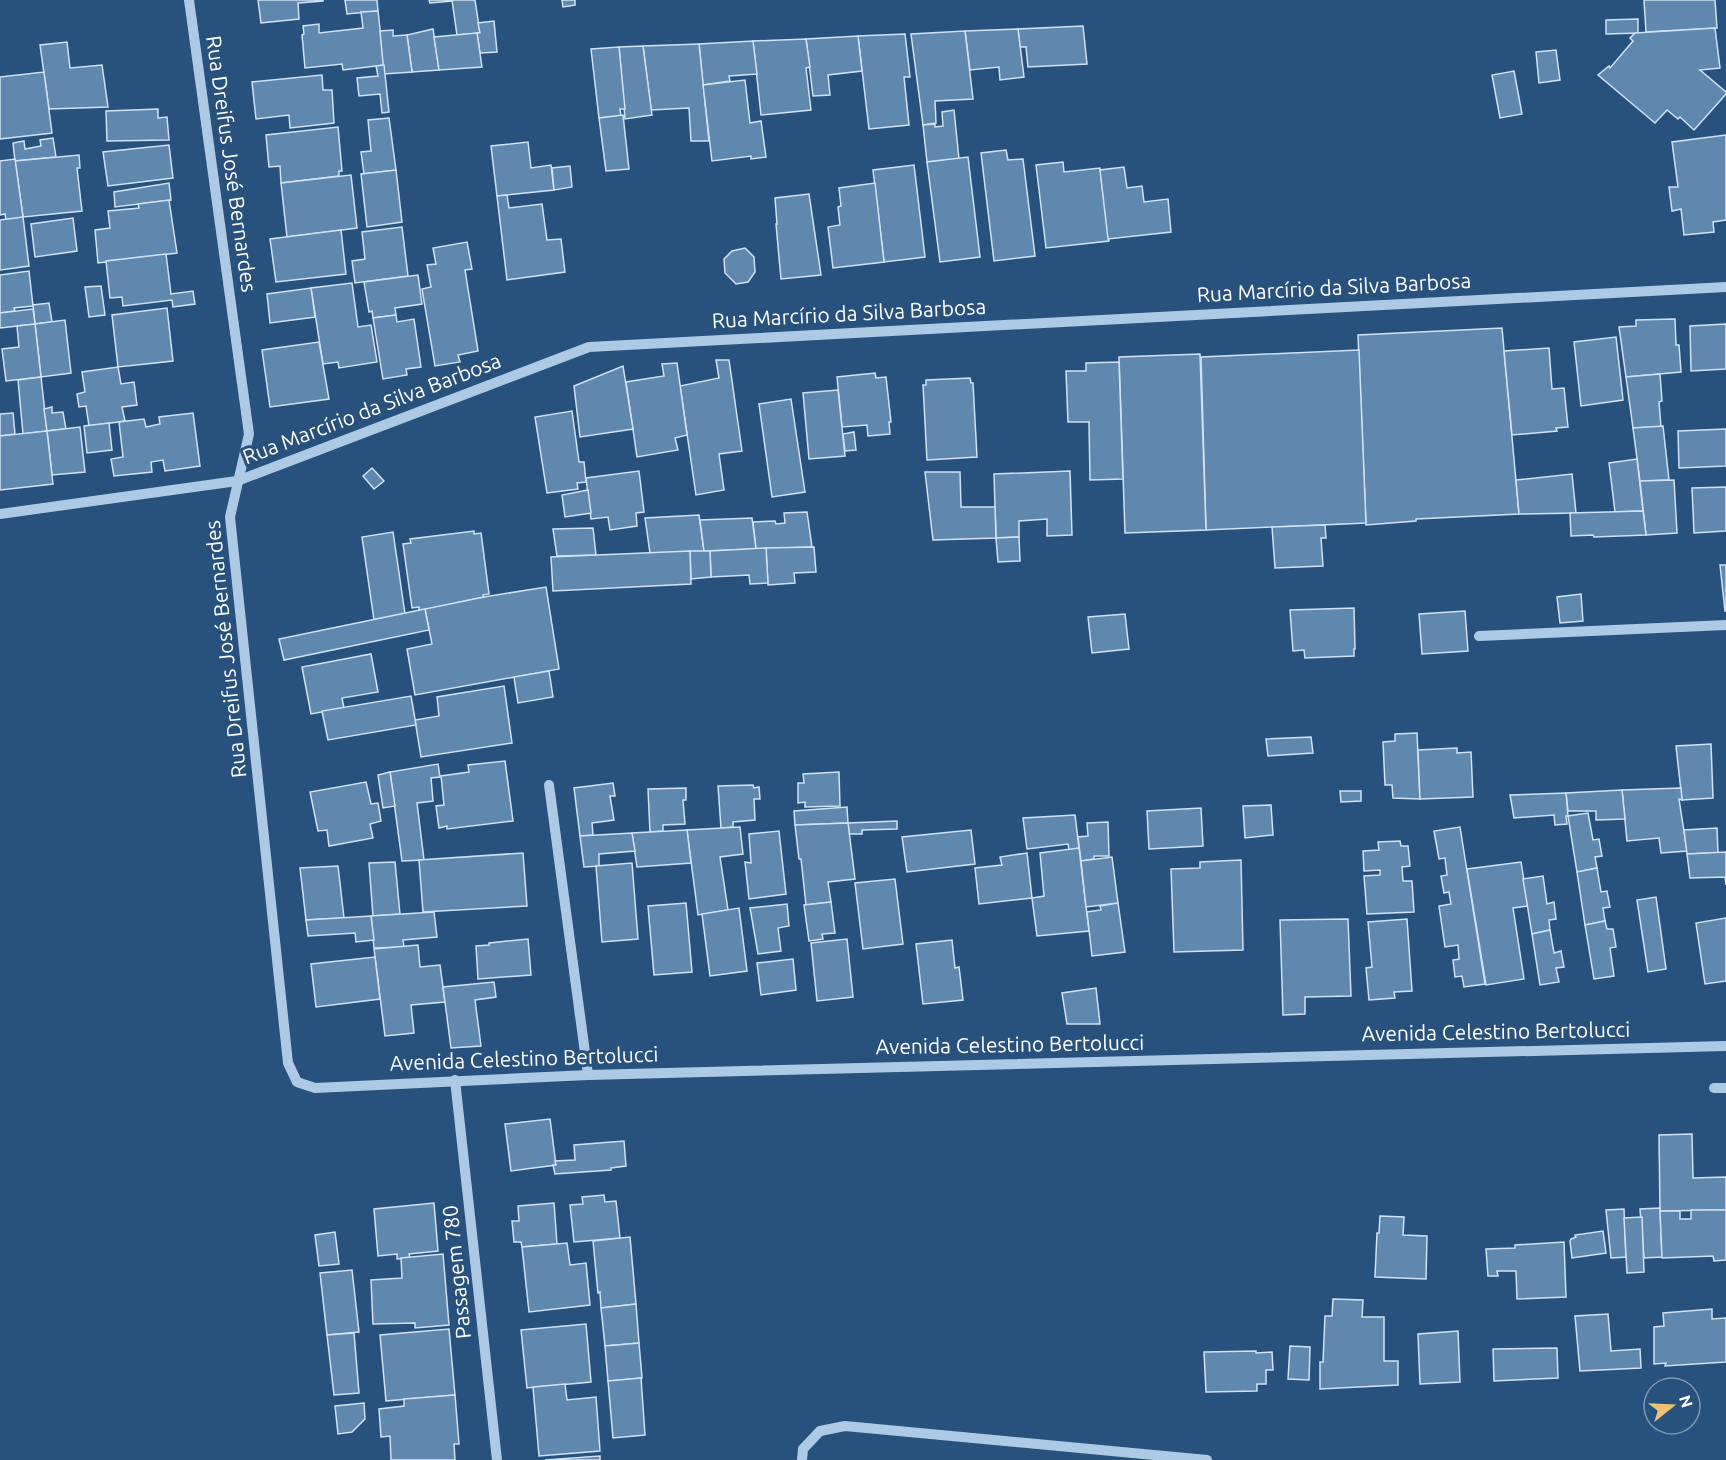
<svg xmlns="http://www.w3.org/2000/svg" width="1726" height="1460" viewBox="0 0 1726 1460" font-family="Ubuntu,sans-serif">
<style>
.building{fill:#6087ad;stroke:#d0e2f4;stroke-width:1.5}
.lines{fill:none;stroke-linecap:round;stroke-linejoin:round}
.minor{stroke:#adc9e4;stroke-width:10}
.labels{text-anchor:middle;stroke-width:6;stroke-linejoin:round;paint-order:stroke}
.street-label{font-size:21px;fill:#fff;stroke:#28527d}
</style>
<rect width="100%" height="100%" fill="#28527d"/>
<g class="building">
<polygon points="258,0 323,0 323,1 298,3 299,19 261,23"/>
<polygon points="345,0 377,0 378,11 347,14"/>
<polygon points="429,0 452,0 452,1 430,3"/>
<polygon points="452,0 475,0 480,33 457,35"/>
<polygon points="562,0 575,0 575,5 563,7"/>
<polygon points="1644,0 1715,0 1717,28 1646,32"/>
<polygon points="378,11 384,65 343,70 342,64 305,68 302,35 304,34 303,26 319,24 319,33 363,28 361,12"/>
<polygon points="1638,19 1638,33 1606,34 1606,20"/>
<polygon points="494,21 497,52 480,53 477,33 480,33 478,23"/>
<polygon points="1083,26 1087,64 1028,67 1026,47 1020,47 1018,29"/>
<polygon points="1715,28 1720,68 1700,70 1726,92 1726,94 1694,130 1680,117 1678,119 1667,110 1655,123 1598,75 1609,66 1610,68 1633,41 1630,38 1635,33"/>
<polygon points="433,29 439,70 412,72 407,35"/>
<polygon points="1018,29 1024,77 1000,80 999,67 970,70 965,31"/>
<polygon points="393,30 393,36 407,35 412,72 384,74 380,31"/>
<polygon points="965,31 973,99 935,101 936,123 923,125 911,34"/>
<polygon points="477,33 482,67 439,70 434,37"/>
<polygon points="905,34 910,77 904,77 909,125 869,129 858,36"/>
<polygon points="858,36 862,71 828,75 830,95 813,96 806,39"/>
<polygon points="806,39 810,67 806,68 811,110 761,115 753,41"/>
<polygon points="753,41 757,74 729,76 730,81 703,85 699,44"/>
<polygon points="67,42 70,68 102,65 108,107 49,109 40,45"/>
<polygon points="699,44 709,141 691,141 689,108 651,110 643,46"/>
<polygon points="643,46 652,115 625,119 619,47"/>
<polygon points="619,47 625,109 620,109 621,116 599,118 591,49"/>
<polygon points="1556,50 1560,80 1539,83 1536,52"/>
<polygon points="384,65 389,112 382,113 380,94 359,96 357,78 378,76 376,66"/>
<polygon points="1514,71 1522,114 1500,118 1492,75"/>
<polygon points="44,72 52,133 0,139 0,77"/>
<polygon points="322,75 323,90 332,90 334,123 290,128 289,115 256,119 252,82"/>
<polygon points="745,80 750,123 761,121 766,157 751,159 751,156 712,161 703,85"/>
<polygon points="158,109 158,118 167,117 169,140 107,141 106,111"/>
<polygon points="954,110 959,159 927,162 923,125 935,124 935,127 943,126 942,112"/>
<polygon points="623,115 629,169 606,171 599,118"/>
<polygon points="389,118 396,170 364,174 361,152 371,151 368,120"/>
<polygon points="338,127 342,171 339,171 339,176 281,183 280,166 269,167 266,135"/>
<polygon points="1726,135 1726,220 1713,222 1714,232 1684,235 1681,209 1672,211 1669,187 1678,187 1672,142"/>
<polygon points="53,138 56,157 15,161 13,143 24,141 25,149 41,146 40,140"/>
<polygon points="528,142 531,168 551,165 554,190 497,196 491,146"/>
<polygon points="169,145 173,178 108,186 103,152"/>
<polygon points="1006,150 1008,160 1023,159 1035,256 994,261 981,153"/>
<polygon points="79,155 80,168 77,168 82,211 23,217 15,161"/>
<polygon points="968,157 980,257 940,262 927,162"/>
<polygon points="15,159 23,217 6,220 5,214 0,215 0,161"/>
<polygon points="1063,162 1064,172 1100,168 1109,241 1046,248 1036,165"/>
<polygon points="914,165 925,257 884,262 873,170"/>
<polygon points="570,166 572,187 554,190 552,168"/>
<polygon points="1124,167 1127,188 1142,186 1144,202 1168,199 1171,232 1108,239 1100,170"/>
<polygon points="396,170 402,222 367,227 361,174"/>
<polygon points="351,175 357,228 287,237 281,183"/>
<polygon points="169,183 171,200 115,207 114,192"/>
<polygon points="875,183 884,262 833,268 828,227 840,225 838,207 841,206 839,188"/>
<polygon points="809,194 821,275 781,279 776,224 777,224 775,198"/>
<polygon points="507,195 509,208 542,204 547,240 561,239 565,272 507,280 497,196"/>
<polygon points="169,200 177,253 98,263 95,230 110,228 108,211 139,208 138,204"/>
<polygon points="23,217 29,266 0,270 0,220"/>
<polygon points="73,218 77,251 35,257 31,224"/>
<polygon points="402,227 408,276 355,283 352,261 365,259 362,232"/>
<polygon points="341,230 346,274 276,282 270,239"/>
<polygon points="467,242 472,269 465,270 478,351 458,355 460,362 435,366 422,289 431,287 427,265 436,264 433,248"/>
<polygon points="745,248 754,257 755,272 748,282 736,284 725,273 724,259 732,251"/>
<polygon points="166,254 171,294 193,291 195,304 173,307 172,300 123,306 122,297 110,298 106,261"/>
<polygon points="29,271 33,306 14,308 15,311 0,313 0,275"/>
<polygon points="418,275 422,304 395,308 396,315 373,318 372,311 369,312 364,282"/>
<polygon points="352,283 358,327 371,325 377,362 339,368 338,362 323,364 311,288"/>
<polygon points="101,286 105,315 89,317 85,287"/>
<polygon points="311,288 315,317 270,323 267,294"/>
<polygon points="49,303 52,322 35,324 33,305"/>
<polygon points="167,308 173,361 118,367 112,315"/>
<polygon points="33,309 35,324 0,328 0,313"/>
<polygon points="396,315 397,322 414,319 421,367 406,369 407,375 383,379 373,318"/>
<polygon points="1675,319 1676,345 1679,345 1681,372 1626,377 1619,327 1636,326 1636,320"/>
<polygon points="65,320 71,373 41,377 35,324"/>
<polygon points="35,324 41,377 6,381 2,349 19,347 17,326"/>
<polygon points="1726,324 1726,369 1691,371 1690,326"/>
<polygon points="1502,328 1519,514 1416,519 1416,521 1366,525 1358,335"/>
<polygon points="1616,337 1623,400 1581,406 1574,342"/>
<polygon points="319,342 329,399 270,407 262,350"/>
<polygon points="1549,348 1552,389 1564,388 1568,427 1556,428 1557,431 1512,435 1504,351"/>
<polygon points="1359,350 1366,523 1206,530 1201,357"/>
<polygon points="1200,354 1206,530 1125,533 1119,357"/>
<polygon points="716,360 729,360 742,451 719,454 724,490 696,495 680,386 719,378"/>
<polygon points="1119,362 1123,479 1090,480 1089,422 1068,422 1066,371 1086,371 1086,363"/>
<polygon points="677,363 687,435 675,438 678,450 637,457 626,382 664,376 662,364"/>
<polygon points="623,366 633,429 580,437 574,386"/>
<polygon points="118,367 121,384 134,382 137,405 122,407 125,421 89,426 86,406 79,407 77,394 85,392 82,372"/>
<polygon points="875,373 876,378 886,377 891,422 889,422 890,434 868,436 867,425 842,427 837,377"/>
<polygon points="1660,374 1662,401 1659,402 1661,427 1633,428 1626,377"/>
<polygon points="41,377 47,431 23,434 18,380"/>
<polygon points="970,378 971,383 973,383 977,457 927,460 923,385 926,385 926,380"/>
<polygon points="838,390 845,456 809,459 803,393"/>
<polygon points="791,399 805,492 772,497 759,404"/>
<polygon points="52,407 52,413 63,412 66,429 47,431 44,409"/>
<polygon points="572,411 579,462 584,462 586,482 577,483 578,489 547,493 535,417"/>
<polygon points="13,413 15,434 0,436 0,414"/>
<polygon points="193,413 200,466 165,471 163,460 151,462 152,472 114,476 111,459 123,457 119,422 144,419 146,427 160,424 159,417"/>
<polygon points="109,423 112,450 87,453 84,426"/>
<polygon points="1663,426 1669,480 1640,481 1633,428"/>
<polygon points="80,427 85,472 52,475 47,431"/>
<polygon points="1726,429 1726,466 1679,468 1678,431"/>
<polygon points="47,431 53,484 0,490 0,436"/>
<polygon points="854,432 856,450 845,451 843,434"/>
<polygon points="1637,459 1643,511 1615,512 1609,463"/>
<polygon points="372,468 384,481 374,489 363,476"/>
<polygon points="639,471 644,512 636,513 637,526 610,530 608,517 591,519 586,478"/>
<polygon points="1070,471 1072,535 1047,536 1047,519 1019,521 1019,537 996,538 994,474"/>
<polygon points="925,472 960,472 961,507 995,507 996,538 933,540"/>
<polygon points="1572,474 1576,513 1519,514 1516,480"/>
<polygon points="1674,480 1677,533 1646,535 1640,481"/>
<polygon points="1726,487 1726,531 1694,533 1692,488"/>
<polygon points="588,490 591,513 565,517 562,495"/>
<polygon points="1643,511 1646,535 1594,537 1593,535 1571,536 1570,513"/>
<polygon points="807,512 812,547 756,549 753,522 775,521 776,524 785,523 784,513"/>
<polygon points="699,515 704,551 650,553 645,518"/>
<polygon points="752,518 756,549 704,551 700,520"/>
<polygon points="1325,525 1326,538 1321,538 1323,566 1275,568 1272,527"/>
<polygon points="593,528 596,555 557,556 553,529"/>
<polygon points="474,531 474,534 481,533 489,594 483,595 484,597 419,611 419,607 412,608 403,544 411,543 410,539"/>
<polygon points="393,532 405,614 374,620 362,537"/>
<polygon points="1019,537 1020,561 998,562 996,538"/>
<polygon points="814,547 816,572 794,573 795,583 768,585 766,548"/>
<polygon points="766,548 768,583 750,584 749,575 711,577 710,551"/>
<polygon points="690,551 710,551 711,577 691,579"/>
<polygon points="690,551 691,584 553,591 551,557"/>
<polygon points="1720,565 1726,565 1726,611 1725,611"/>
<polygon points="546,587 559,669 415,695 407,649 432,644 425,609 484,597"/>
<polygon points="1581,594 1583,621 1560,623 1557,597"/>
<polygon points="1354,608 1355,649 1354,649 1354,656 1305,658 1304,650 1293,651 1290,610"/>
<polygon points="425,609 429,630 284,660 279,639"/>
<polygon points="1465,611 1468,651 1422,654 1419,614"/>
<polygon points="1125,614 1129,649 1092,653 1088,617"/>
<polygon points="371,654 378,692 342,698 344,708 311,714 302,667"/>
<polygon points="549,671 553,697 518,703 514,677"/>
<polygon points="504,686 512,743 421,757 415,720 439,716 437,697"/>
<polygon points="411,696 416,725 328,740 322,711"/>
<polygon points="1417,733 1420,799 1393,798 1392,785 1385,785 1383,742 1395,741 1395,734"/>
<polygon points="1311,737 1313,753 1268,756 1266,739"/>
<polygon points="1711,744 1713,798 1682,800 1676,746"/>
<polygon points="1457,748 1457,753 1471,752 1473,797 1420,799 1418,750"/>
<polygon points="505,761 513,821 447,829 447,826 439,828 436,806 444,805 441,776 469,772 468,765"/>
<polygon points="438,764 440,777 431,778 433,801 417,803 424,860 402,861 390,772"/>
<polygon points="390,772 395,806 383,808 378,775"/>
<polygon points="839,772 840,806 805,807 805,802 798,803 798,783 804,783 803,774"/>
<polygon points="366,782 371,804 378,803 381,821 370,824 373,838 329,846 327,830 318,831 310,792"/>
<polygon points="613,783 615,796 610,796 614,820 592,823 593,835 580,836 574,788"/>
<polygon points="753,785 754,788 759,787 760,799 754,799 755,820 733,822 733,827 721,828 718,786"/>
<polygon points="686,788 686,800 683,800 685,824 663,825 663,831 650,832 648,789"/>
<polygon points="1681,788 1682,800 1679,799 1687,851 1661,853 1659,838 1627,841 1622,790"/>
<polygon points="1622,790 1625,819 1596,820 1596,811 1568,811 1566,793"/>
<polygon points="1340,791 1361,791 1361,801 1341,802"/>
<polygon points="1566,793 1568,816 1566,816 1567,824 1555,825 1554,815 1514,818 1510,795"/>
<polygon points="1271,805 1273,835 1245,838 1243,806"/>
<polygon points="847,807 848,823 795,825 794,811"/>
<polygon points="1201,808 1203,846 1149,849 1147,811"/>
<polygon points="1588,813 1593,840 1599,839 1602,856 1595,857 1597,868 1577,872 1568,816"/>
<polygon points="1075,815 1079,848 1069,850 1068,844 1027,849 1023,818"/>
<polygon points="897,821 897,829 862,830 862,834 849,834 848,823"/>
<polygon points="1108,822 1109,856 1094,856 1094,859 1081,861 1078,837 1088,836 1087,823"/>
<polygon points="848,823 855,879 828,882 831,902 806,905 801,859 799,859 795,825"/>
<polygon points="740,827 743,854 720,857 728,910 698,915 687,830"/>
<polygon points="1460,827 1485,984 1464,987 1462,976 1455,977 1453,960 1459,959 1458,945 1445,947 1439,906 1451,904 1449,892 1444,893 1441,876 1447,875 1445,858 1439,859 1434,831"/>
<polygon points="1717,828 1718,853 1687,854 1684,830"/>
<polygon points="687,830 691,863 637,867 632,833"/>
<polygon points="971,830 975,864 907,872 902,837"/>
<polygon points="779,831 786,894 749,899 745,862 751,863 749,834"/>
<polygon points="632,833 635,851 599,854 599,866 584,867 580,836"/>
<polygon points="1400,841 1401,846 1408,846 1410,866 1402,867 1403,881 1412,881 1414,912 1367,914 1364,876 1380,875 1380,870 1364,871 1363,851 1379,850 1378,842"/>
<polygon points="1079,848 1089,931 1037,936 1032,898 1044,896 1040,853"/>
<polygon points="1726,852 1726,885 1725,877 1690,878 1687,854"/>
<polygon points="523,853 527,906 423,912 419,860"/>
<polygon points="1027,853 1032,898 979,904 975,868 1002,865 1000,857"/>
<polygon points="1112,857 1118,903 1086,907 1081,861"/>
<polygon points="1241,860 1243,950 1174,952 1171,869 1200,868 1200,862"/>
<polygon points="395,862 400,914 373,916 369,863"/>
<polygon points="1521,862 1528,906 1513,908 1524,979 1486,985 1467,869"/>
<polygon points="632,863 638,939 602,942 596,866"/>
<polygon points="338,866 344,918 306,920 300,868"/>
<polygon points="1597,868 1601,892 1607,891 1610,907 1603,908 1605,921 1585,925 1577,872"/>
<polygon points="1543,876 1547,904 1554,902 1556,919 1549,920 1550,930 1532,934 1523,879"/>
<polygon points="895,879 903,944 863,949 855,883"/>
<polygon points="1656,897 1666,969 1648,972 1637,900"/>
<polygon points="831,902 835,933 822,934 823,939 809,941 804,905"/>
<polygon points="686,903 692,972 654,975 648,906"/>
<polygon points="1118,903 1125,952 1092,956 1087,912 1101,910 1100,906"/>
<polygon points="787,904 789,926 778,928 781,951 758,954 750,908"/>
<polygon points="739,908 747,971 710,976 702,914"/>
<polygon points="434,912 437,937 403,940 404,947 374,948 371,916"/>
<polygon points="371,916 374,940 356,942 355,933 308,936 306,920"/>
<polygon points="1726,918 1726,981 1705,984 1696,923"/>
<polygon points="1348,919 1351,996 1305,997 1305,1014 1283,1015 1280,920"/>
<polygon points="1407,919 1412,991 1394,992 1395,998 1369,1000 1366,968 1372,967 1368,922"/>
<polygon points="1605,921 1607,929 1613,929 1616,947 1610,948 1614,976 1594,979 1585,925"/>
<polygon points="1550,930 1554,953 1561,951 1564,967 1556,968 1559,982 1540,985 1532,934"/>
<polygon points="528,939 531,975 478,979 476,946 489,945 489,943"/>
<polygon points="847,939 853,997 817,1001 811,943"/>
<polygon points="952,940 955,968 959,967 963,1000 923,1004 916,944"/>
<polygon points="418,945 420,967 440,965 445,1002 411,1005 414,1033 385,1036 374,949"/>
<polygon points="375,957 380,999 316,1007 311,964"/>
<polygon points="793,959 796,990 761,995 757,963"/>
<polygon points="494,982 496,997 475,1000 481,1046 451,1048 443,987"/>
<polygon points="1096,988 1100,1024 1067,1024 1062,993"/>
<polygon points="550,1119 556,1165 511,1171 505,1124"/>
<polygon points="1692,1134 1693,1178 1726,1177 1726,1210 1660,1211 1659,1135"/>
<polygon points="624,1141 626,1166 611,1168 611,1170 555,1174 553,1165 556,1165 555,1161 575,1160 574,1145"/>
<polygon points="604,1195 605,1202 616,1201 620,1238 574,1242 570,1205 583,1204 582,1197"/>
<polygon points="434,1203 438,1251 409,1254 410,1258 397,1259 397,1254 378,1256 374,1209"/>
<polygon points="554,1203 557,1244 522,1247 521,1242 514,1242 512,1221 519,1221 518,1206"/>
<polygon points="1660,1208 1662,1257 1644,1258 1640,1209"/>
<polygon points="1624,1209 1626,1257 1611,1258 1606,1210"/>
<polygon points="1691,1210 1726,1210 1726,1260 1714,1261 1713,1256 1662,1258 1660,1211 1680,1211 1680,1219 1691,1219"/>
<polygon points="1380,1216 1404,1217 1403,1235 1427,1236 1426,1279 1375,1277 1377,1233 1379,1233"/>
<polygon points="1642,1217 1644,1272 1627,1273 1624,1218"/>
<polygon points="1603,1231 1606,1253 1572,1258 1570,1241 1571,1239 1576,1237 1575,1235"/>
<polygon points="335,1232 339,1264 319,1266 315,1235"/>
<polygon points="630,1237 636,1304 601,1308 600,1292 598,1293 593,1241"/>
<polygon points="1564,1242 1566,1297 1517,1299 1516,1271 1497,1271 1498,1276 1488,1276 1486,1249 1515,1248 1515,1245"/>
<polygon points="567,1243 570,1265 586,1263 590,1305 529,1312 522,1247"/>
<polygon points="443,1254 449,1325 415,1328 415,1323 373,1324 371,1280 402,1278 401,1258"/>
<polygon points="352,1270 359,1332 327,1335 320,1273"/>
<polygon points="1333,1299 1363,1300 1362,1317 1384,1317 1384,1361 1398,1361 1398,1385 1320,1389 1320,1362 1323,1362 1325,1316 1332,1316"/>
<polygon points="636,1304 639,1343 605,1346 601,1308"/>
<polygon points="1712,1309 1712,1319 1726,1318 1726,1362 1665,1366 1666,1363 1654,1364 1654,1327 1664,1326 1663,1313"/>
<polygon points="1608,1314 1611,1351 1640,1349 1641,1368 1580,1371 1575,1316"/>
<polygon points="586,1324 591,1382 527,1388 521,1330"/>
<polygon points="449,1329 455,1395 386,1401 380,1335"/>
<polygon points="1458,1331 1460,1382 1420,1384 1418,1334"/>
<polygon points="354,1333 359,1393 334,1395 327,1335"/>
<polygon points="639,1343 642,1378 608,1381 605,1346"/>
<polygon points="1290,1346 1310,1347 1309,1380 1288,1379"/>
<polygon points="1557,1348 1558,1378 1494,1381 1493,1349"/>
<polygon points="1256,1351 1256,1353 1272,1352 1273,1370 1266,1370 1266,1384 1257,1384 1257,1391 1206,1392 1204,1352"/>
<polygon points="641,1378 645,1435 613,1438 608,1381"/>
<polygon points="565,1384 567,1400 596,1397 600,1451 539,1456 533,1387"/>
<polygon points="455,1395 459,1444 454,1444 455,1460 391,1460 390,1436 381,1437 379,1409 404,1406 404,1399"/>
<polygon points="364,1403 365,1419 352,1432 338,1434 335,1406"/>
<polygon points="600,1456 600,1460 545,1460"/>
</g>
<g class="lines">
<g class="minor">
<polyline points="189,0 249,434 230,517 288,1063 297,1082 315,1088 588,1075 1726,1046"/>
<polyline points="0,514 237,481 589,347 1726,287"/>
<polyline points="1479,636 1726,625"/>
<polyline points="549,785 588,1075"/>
<polyline points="455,1080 497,1460"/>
<polyline points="1714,1088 1726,1088"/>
<polyline points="802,1460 803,1449 820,1431 845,1426 1207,1460"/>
</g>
</g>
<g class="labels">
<g class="street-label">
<text transform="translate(231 164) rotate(82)" y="7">Rua Dreifus José Bernardes</text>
<text transform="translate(1334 288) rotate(-3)" y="7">Rua Marcírio da Silva Barbosa</text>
<text transform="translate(849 314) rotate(-3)" y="7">Rua Marcírio da Silva Barbosa</text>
<text transform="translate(372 409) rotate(-21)" y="7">Rua Marcírio da Silva Barbosa</text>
<text transform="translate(226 649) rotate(-96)" y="7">Rua Dreifus José Bernardes</text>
<text transform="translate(1496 1032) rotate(-1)" y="7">Avenida Celestino Bertolucci</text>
<text transform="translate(1010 1045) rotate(-1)" y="7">Avenida Celestino Bertolucci</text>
<text transform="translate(524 1059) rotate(-2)" y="7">Avenida Celestino Bertolucci</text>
<text transform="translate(457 1272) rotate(-96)" y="7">Passagem 780</text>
</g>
</g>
<g transform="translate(1672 1406) rotate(72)"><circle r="28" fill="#28527d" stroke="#7e97b1" stroke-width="1.5"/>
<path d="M0-4.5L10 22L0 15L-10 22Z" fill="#ecc274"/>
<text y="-9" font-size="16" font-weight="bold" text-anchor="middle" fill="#ffffff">N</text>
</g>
</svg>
